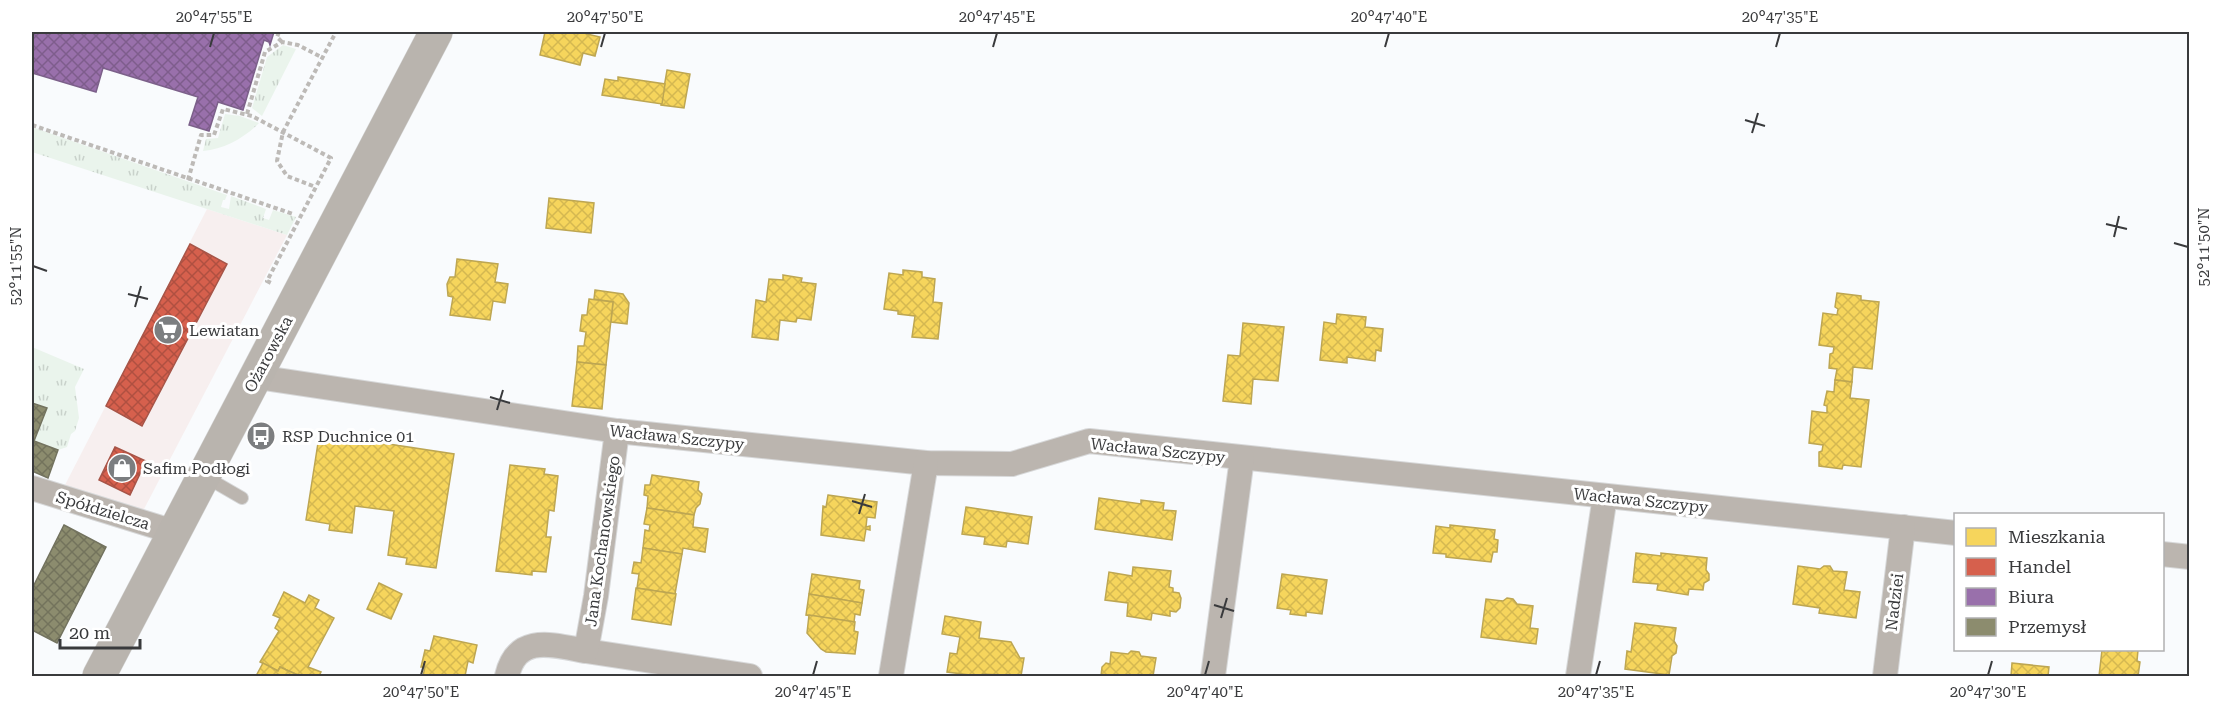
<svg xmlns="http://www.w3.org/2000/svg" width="2221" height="708" viewBox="0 0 2221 708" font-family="'Roboto Serif',serif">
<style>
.commercial{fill:#f7efef}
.grass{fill:url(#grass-tufts)}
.homes{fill:url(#homes-cross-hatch);stroke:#bda652;stroke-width:1.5}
.shops{fill:url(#shops-cross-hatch);stroke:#a75548;stroke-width:1.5}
.offices{fill:url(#offices-cross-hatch);stroke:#7c608a;stroke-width:1.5}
.industry{fill:url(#industry-cross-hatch);stroke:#73735f;stroke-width:1.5}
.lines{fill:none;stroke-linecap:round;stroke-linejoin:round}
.lane-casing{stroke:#d7d8d9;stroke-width:14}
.street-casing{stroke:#d7d8d9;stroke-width:26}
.secondary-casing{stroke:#d7d8d9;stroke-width:34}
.path{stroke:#bdbab7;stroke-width:4;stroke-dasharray:4.5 3;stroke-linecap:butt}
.lane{stroke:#bbb5af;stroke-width:12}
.street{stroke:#bbb5af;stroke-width:24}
.secondary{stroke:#b9b4ae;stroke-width:33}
.ticks{fill:none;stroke:#393a3c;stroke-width:2}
.labels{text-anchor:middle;stroke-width:6;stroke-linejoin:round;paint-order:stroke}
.poi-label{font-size:16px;fill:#393a3c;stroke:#fff;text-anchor:start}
.street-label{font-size:16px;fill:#393a3c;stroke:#fff}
.neatline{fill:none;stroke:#393a3c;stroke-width:2}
.ticks-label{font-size:15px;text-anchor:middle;fill:#393a3c}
</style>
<defs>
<pattern id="grass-tufts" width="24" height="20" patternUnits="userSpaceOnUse" patternTransform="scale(1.5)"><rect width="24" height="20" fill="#eaf4ec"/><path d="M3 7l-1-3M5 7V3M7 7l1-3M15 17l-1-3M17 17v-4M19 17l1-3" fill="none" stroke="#c9d2cb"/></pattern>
<pattern id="homes-cross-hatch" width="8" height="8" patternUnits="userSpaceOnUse" patternTransform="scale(1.5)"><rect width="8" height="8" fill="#f6d55c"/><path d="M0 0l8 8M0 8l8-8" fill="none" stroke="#d4b851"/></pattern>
<pattern id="shops-cross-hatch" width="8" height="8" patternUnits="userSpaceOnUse" patternTransform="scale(1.5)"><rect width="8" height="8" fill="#d6604d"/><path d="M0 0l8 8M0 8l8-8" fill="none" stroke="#af5041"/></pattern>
<pattern id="offices-cross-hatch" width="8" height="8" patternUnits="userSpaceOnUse" patternTransform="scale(1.5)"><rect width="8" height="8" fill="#9970ab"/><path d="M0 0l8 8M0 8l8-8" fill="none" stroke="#7e5d8c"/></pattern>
<pattern id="industry-cross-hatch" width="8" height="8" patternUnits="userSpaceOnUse" patternTransform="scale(1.5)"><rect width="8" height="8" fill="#8c8c6e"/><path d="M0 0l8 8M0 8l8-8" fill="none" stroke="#73735c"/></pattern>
</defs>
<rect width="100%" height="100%" fill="#f9fbfd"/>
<polygon class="commercial" points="207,209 287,235 143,511 65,485"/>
<g class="grass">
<polygon points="283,45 296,49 262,116 252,108 267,57"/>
<path d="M225,114L240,116L259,123C244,138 224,149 203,151L206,139L218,138Z"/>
<polygon points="32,127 227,195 225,200 223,200 221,207 229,209 231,196 266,209 263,218 269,220 273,210 296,217 287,235 32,152"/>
<polygon points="32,347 84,369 75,387 79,418 75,431 71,434 67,447 58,450 34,441 47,409 32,403"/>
</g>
<g class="homes">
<polygon points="545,32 588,32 587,34 600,37 595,56 583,53 580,65 540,55"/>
<polygon points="667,70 690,74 684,108 661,105"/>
<polygon points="618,77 665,84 662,104 602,95 605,79 618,81"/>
<polygon points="549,198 594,203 591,233 546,228"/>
<polygon points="457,259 498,264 495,282 508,284 505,303 493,301 490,320 450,315 453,297 448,296 447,284 450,277 455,277"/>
<polygon points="903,270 922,272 922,277 935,279 933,302 942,303 938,339 912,337 915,316 898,314 898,311 884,309 889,273 903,275"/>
<polygon points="783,275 802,278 801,282 816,284 811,320 797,318 796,322 780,320 778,340 752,337 756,300 766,302 769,279 783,280"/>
<polygon points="595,290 623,294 629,303 627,324 611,322 613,302 594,299"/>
<polygon points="1837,293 1861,296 1861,300 1879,302 1872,369 1853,367 1852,382 1835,380 1837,369 1829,368 1830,354 1833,353 1834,347 1819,345 1823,313 1837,315 1838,309 1835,307"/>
<polygon points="589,299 613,302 606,365 577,362 578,346 584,346 586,332 580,331 582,315 587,315"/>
<polygon points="1337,314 1366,317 1365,327 1383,329 1381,351 1376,350 1375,361 1347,357 1347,363 1320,360 1324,322 1336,324"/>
<polygon points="1243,323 1284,327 1278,381 1253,379 1251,404 1223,401 1228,355 1240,356"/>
<polygon points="577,362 606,365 602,409 572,406"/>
<polygon points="1835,380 1852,382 1850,398 1869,400 1861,467 1843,465 1842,469 1819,466 1819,452 1822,451 1823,445 1809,443 1812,411 1827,413 1827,406 1824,405 1827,391 1834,392"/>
<polygon points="336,436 454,454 436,568 406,564 407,558 388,555 394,511 355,506 352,533 329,530 330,524 306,520 318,443"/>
<polygon points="510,465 545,469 544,474 558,476 554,511 549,510 546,537 551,537 546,572 532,571 532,575 496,571"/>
<polygon points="652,475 699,482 698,490 702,494 700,504 696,508 694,515 647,508 648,496 644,495 645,485 650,485"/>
<polygon points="828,495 877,502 875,518 867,517 866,527 870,526 870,530 866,529 864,541 821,535 823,506 826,507"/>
<polygon points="1099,498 1141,504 1141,500 1164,503 1163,510 1176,511 1172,540 1095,529"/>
<polygon points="966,507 1032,517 1028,544 1007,541 1006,547 984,544 985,537 962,534"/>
<polygon points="647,508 694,515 693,527 708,529 705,552 683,548 682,554 643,548 645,530 649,531 650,525 644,524"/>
<polygon points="1450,525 1495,530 1494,539 1498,540 1497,552 1493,552 1491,562 1446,557 1446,554 1433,553 1436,526 1450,528"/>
<polygon points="643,548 682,554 675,594 637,588 639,574 632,573 634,562 641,563"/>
<polygon points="1636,553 1661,556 1661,553 1707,558 1706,570 1709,574 1709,580 1704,583 1703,590 1689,589 1688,595 1657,590 1658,584 1633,582"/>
<polygon points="1798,566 1820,569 1824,566 1830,566 1833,571 1847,572 1844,590 1860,592 1856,618 1819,613 1820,608 1793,604"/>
<polygon points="1133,567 1171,571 1169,587 1173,588 1173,592 1179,593 1181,598 1180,608 1176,612 1170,611 1170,616 1152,613 1151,620 1127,616 1128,603 1105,600 1109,572 1132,576"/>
<polygon points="812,574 860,581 859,589 864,590 862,603 809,594"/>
<polygon points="1282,574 1327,580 1322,614 1306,612 1306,616 1290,614 1291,610 1277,608"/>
<polygon points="379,583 402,594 391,619 367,609"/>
<polygon points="636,588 676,594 671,625 632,619"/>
<polygon points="284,592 305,603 309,595 319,600 315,608 334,618 308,667 321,672 319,676 300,676 280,667 278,671 260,662 279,631 275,628 280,618 273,615"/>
<polygon points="809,594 862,603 860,615 855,614 854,622 806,615"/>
<polygon points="1507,598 1513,599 1517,604 1533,606 1530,628 1538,629 1536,644 1481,637 1486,599 1503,601"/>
<polygon points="809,615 855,622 854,631 858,632 855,654 826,652 821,649 807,633"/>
<polygon points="945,616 981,622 979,638 1011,642 1020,658 1024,658 1021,676 983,674 983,676 978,676 947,672 950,653 957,654 960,637 942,634"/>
<polygon points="1635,623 1676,628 1674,641 1677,646 1676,653 1672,656 1669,675 1625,669 1627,651 1631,652"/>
<polygon points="434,636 477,645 473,663 468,661 465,676 423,676 425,667 421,667 425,650 430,651"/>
<polygon points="2102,650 2138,650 2137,661 2140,662 2138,676 2099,676"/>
<polygon points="1131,651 1139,652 1141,656 1156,658 1153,676 1101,676 1102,667 1106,663 1110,664 1111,652 1128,654"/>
<polygon points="263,663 278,671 280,667 300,676 256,676"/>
<polygon points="2012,663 2049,667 2048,676 2011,676"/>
</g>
<g class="shops">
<polygon points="190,244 227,264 142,426 106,406"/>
<polygon points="115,447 146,461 130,495 99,480"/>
</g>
<polygon class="offices" points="32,32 274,32 270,45 269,42 264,40 243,110 218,102 209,131 189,125 198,97 103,68 96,92 32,73"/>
<g class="industry">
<polygon points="32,403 47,408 34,441 32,440"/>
<polygon points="34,441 58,450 48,478 32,471 32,448"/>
<polygon points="64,525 106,547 57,643 32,630 32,589"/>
</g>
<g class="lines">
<g class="lane-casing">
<polyline id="lane" points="204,476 242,498"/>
</g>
<g class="street-casing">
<g id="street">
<polyline points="257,377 617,431 926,463 1012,464 1089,441 1956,533"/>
<polyline points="32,488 174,532"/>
<polyline points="2162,554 2190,557"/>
<polyline points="586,651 750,676"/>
<path d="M507,676C517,633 553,645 586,651L596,596L617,431"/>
<polyline points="891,676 926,463"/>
<polyline points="1213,676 1242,458"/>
<polyline points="1578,676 1605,496"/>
<polyline points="1885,676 1903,527"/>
</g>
</g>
<g class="secondary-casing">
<polyline id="secondary" points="99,676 436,32"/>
</g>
<g class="path">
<polyline points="279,32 277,37 282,42"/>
<polyline points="247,114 265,52 282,42 298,45 323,58"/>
<polyline points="32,125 293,214"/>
<polyline points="188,180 201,135 214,135 223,109 252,116 331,158 267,281 271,283"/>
<polyline points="313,186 287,176 277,161 279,151 283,132 336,32"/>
</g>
<use href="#lane" class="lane"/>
<use href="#street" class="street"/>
<use href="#secondary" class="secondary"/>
</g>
<path class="ticks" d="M210,47L214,33M601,47L605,33M993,47L997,33M1385,47L1389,33M1776,47L1780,33M1745,120L1765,126M1752,133L1758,113M2106,224L2127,229M2114,237L2119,216M2174,243L2188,247M33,266L47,271M128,294L148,299M135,307L141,286M490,397L510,403M497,410L503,390M852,501L872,507M859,514L865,494M1214,605L1234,611M1221,618L1227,598M421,675L425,661M813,675L817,661M1205,675L1209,661M1596,675L1600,661M1988,675L1992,661"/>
<defs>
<g id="supermarket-disc" transform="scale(1.5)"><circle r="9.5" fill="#7c7e80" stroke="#fff"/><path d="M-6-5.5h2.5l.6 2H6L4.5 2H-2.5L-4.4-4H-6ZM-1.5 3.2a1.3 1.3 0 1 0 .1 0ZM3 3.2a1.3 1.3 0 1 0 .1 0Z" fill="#fff"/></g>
<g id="bus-disc" transform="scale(1.5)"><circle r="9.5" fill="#7c7e80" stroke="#fff"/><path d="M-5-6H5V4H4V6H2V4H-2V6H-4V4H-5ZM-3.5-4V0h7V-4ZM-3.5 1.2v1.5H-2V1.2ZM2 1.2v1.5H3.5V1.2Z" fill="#fff"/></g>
<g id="shop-disc" transform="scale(1.5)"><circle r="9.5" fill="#7c7e80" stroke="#fff"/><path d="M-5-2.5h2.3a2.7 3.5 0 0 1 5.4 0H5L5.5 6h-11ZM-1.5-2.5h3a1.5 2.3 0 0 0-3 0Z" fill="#fff"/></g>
</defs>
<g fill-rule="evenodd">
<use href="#supermarket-disc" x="168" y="330"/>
<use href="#bus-disc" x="261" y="436"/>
<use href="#shop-disc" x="122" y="468"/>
</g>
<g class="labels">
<g class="poi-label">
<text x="189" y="336">Lewiatan</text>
<text x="282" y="442">RSP Duchnice 01</text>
<text x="143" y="474">Safim Podłogi</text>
</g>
<g class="street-label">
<text transform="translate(268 354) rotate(-62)" y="6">Ożarowska</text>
<text transform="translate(677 437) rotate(6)" y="6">Wacława Szczypy</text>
<text transform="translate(1158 450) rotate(6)" y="6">Wacława Szczypy</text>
<text transform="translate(1641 500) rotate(6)" y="6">Wacława Szczypy</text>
<text transform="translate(103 510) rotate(17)" y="6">Spółdzielcza</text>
<text transform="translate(602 541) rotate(-82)" y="6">Jana Kochanowskiego</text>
<text transform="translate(1894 602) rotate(-83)" y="6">Nadziei</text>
</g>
</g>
<rect width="2221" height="708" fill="none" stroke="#ffffff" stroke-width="66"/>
<rect x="1954" y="513" width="210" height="138" fill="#ffffff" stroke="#b0b0b1" stroke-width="1.5"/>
<rect x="1966" y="528" width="30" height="18" fill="#f6d55c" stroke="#b0b0b1" stroke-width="1.5"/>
<text x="2008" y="543" font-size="18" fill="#393a3c">Mieszkania</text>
<rect x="1966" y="558" width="30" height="18" fill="#d6604d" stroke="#b0b0b1" stroke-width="1.5"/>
<text x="2008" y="573" font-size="18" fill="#393a3c">Handel</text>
<rect x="1966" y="588" width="30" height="18" fill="#9970ab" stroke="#b0b0b1" stroke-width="1.5"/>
<text x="2008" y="603" font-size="18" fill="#393a3c">Biura</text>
<rect x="1966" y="618" width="30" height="18" fill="#8c8c6e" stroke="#b0b0b1" stroke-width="1.5"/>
<text x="2008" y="633" font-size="18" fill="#393a3c">Przemysł</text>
<path d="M60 639v9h80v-9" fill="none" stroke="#393a3c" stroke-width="3"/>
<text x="69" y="639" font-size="18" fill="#393a3c" stroke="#ffffff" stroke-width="4.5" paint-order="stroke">20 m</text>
<rect x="33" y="33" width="2155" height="642" class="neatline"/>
<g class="ticks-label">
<text x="214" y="22">20°47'55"E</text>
<text x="605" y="22">20°47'50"E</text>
<text x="997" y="22">20°47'45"E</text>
<text x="1389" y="22">20°47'40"E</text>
<text x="1780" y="22">20°47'35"E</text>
<text transform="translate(2204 247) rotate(-90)" y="5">52°11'50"N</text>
<text transform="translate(16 266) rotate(-90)" y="5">52°11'55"N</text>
<text x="421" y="697">20°47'50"E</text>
<text x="813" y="697">20°47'45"E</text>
<text x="1205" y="697">20°47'40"E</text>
<text x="1596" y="697">20°47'35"E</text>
<text x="1988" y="697">20°47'30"E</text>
</g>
</svg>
